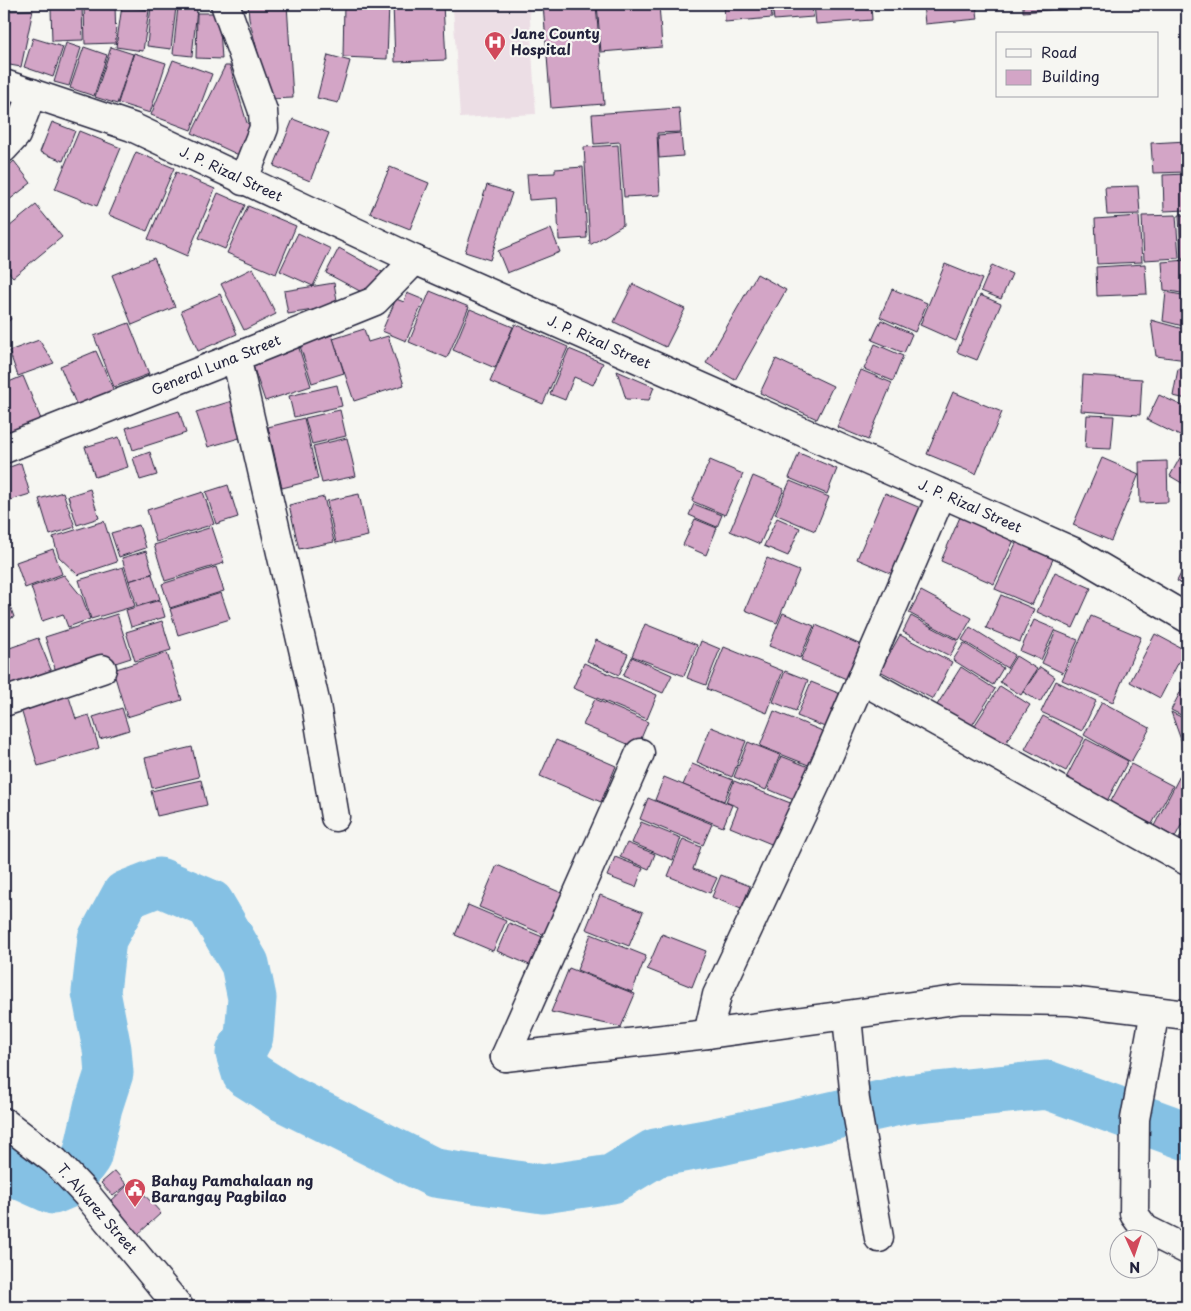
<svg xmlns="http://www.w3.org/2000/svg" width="1191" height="1311" viewBox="0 0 1191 1311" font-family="'Playpen Sans',sans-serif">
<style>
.built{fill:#ecdee5}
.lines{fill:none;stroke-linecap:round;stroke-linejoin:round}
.river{stroke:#85c1e4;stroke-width:49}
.building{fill:#d3a5c6;stroke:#22223b}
.street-casing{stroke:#22223b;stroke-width:31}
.secondary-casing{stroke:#22223b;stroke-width:31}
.street{stroke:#f6f6f2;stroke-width:28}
.secondary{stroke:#f6f6f2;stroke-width:28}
.labels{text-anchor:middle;stroke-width:4.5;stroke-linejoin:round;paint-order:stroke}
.poi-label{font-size:14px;font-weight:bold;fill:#22223b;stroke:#f6f6f2;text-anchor:start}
.street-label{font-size:14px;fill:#22223b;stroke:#f6f6f2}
</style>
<rect width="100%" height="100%" fill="#f6f6f2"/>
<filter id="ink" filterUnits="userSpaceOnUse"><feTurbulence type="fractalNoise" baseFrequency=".02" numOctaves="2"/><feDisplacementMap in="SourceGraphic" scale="10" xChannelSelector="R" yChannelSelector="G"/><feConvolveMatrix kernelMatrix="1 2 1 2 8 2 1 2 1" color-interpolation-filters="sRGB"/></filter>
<g filter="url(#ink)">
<polygon class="built" points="513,4 529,4 536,114 460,118 453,8"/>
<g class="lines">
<polyline class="river" points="4,1154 22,1176 53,1190 67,1184 87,1156 98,1107 109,1073 107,1049 96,992 102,939 126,895 159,882 210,904 245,964 252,998 249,1036 240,1053 246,1073 285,1098 435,1173 543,1189 612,1179 655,1153 716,1142 907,1099 1047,1085 1187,1136"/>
</g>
<g class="building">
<polygon points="115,4 116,43 85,44 84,6"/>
<polygon points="248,4 287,4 293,98 270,99 249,19"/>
<polygon points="344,4 389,4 387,59 343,57"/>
<polygon points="393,4 443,4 446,60 395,62"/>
<polygon points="543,4 596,4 604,104 551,108"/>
<polygon points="597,4 659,4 662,47 601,52"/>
<polygon points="724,4 771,4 772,18 725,22"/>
<polygon points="772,4 812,4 813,17 774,20"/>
<polygon points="814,4 871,4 872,20 816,24"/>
<polygon points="923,4 976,4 978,19 925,24"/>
<polygon points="1023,4 1070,4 1070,8 1023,12"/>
<polygon points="151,5 176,7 171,49 147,46"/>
<polygon points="122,6 149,10 143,51 116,47"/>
<polygon points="82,7 83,40 52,41 51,8"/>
<polygon points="178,7 197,9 192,56 173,54"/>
<polygon points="33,10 21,67 4,64 4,11"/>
<polygon points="197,13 219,13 222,59 196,58"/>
<polygon points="33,38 63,47 53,77 24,67"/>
<polygon points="66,43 81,48 69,86 54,82"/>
<polygon points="84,47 107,55 94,96 70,88"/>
<polygon points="111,47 133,54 117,104 95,97"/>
<polygon points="134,53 166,63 150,113 118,103"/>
<polygon points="328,55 350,61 338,103 317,98"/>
<polygon points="173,60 212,74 191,130 151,115"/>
<polygon points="225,66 230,66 247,123 257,128 243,157 192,133"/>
<polygon points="4,98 13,101 4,138"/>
<polygon points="679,108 681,132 657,133 660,195 624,197 620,142 594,144 592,114"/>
<polygon points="293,119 329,133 310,181 274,166"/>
<polygon points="52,122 75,131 63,161 40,152"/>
<polygon points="79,131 121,148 97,206 55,189"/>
<polygon points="681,133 683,156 659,158 658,135"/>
<polygon points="1187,141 1187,172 1153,173 1151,143"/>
<polygon points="618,145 623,225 590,245 584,147"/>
<polygon points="136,152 174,168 147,231 109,215"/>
<polygon points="14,161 31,183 4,204 4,170"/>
<polygon points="390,167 429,183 410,229 370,213"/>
<polygon points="583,167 587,238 559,240 557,198 529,200 527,174 555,173 555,169"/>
<polygon points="176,172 215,189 187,256 148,239"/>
<polygon points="1187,174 1187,210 1164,211 1163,175"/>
<polygon points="487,185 512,193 490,260 465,252"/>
<polygon points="1138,186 1140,214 1107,215 1105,187"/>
<polygon points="218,193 245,205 225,249 199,238"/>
<polygon points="36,205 62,237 13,277 4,267 4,231"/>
<polygon points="248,206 296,226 276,274 227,253"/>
<polygon points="1176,215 1179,258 1144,260 1142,216"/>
<polygon points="1179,215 1187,215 1187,259 1181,259"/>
<polygon points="1139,216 1142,262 1097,264 1095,219"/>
<polygon points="551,229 560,252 507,273 498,251"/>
<polygon points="298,233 331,249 313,286 280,271"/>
<polygon points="339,248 384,273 371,297 326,273"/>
<polygon points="154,258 175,307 132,325 112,275"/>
<polygon points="1187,260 1187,294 1164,290 1162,262"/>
<polygon points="945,264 982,279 956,341 920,325"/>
<polygon points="1145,264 1147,294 1097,296 1096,267"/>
<polygon points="992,265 1012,274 1001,299 981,291"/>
<polygon points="253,268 276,314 244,330 221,284"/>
<polygon points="757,274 786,290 735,380 706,363"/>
<polygon points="334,283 338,306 288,314 284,291"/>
<polygon points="633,284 685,309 666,347 614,322"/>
<polygon points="892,289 927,303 915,332 880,317"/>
<polygon points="430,291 469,307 447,358 409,342"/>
<polygon points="1166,292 1187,296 1187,327 1163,321"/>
<polygon points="407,293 424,300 406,341 382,331 396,299 404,302"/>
<polygon points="220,294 237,334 198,351 181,311"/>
<polygon points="980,295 1001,304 977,360 957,352"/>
<polygon points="470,309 513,327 495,368 453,350"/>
<polygon points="4,310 11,319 4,326"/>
<polygon points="881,320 912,334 904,353 872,340"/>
<polygon points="1151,320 1187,330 1187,360 1156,356"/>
<polygon points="129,323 149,374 114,387 94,336"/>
<polygon points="515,324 568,347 543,404 490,382"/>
<polygon points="364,329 368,342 388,336 404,385 354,401 333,339"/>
<polygon points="332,335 344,373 312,383 300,346"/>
<polygon points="39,340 54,363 18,376 9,351"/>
<polygon points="875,344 903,356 893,381 864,369"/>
<polygon points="298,345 311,386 265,401 251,360"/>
<polygon points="569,349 603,363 593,385 574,377 565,400 550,394"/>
<polygon points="96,351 114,391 77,406 60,366"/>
<polygon points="776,359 833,386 817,419 760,393"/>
<polygon points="4,362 10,372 4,376"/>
<polygon points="1178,369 1187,370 1187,399 1173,396"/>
<polygon points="861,370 892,383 868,440 837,427"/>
<polygon points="617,371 654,387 649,400 626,399"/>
<polygon points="1083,375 1142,379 1140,415 1081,411"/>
<polygon points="23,376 43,424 4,438 4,384"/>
<polygon points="337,385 342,406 294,417 289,396"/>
<polygon points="953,392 1002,412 976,474 927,454"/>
<polygon points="1159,395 1187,408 1187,432 1184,438 1147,420"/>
<polygon points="232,401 243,437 208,447 196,412"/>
<polygon points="340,410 346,436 312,444 305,418"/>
<polygon points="179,411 186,433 133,450 126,428"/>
<polygon points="1087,415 1114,416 1111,449 1085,448"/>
<polygon points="304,418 318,479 282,488 268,427"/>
<polygon points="119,437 128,467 95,477 85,447"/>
<polygon points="347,438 356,476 322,483 313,446"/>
<polygon points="150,452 157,475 140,480 133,458"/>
<polygon points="799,453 837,469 827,494 789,478"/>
<polygon points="1182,454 1187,457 1187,486 1170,476"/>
<polygon points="1102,458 1139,474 1111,541 1073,525"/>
<polygon points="710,460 743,474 725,515 692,501"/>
<polygon points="1167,461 1168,502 1140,503 1139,462"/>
<polygon points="21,463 30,494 4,502 4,469"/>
<polygon points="753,476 784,489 760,544 730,531"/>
<polygon points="790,481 829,497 815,531 775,514"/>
<polygon points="228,485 238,517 216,524 206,492"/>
<polygon points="90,489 99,518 77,525 68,496"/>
<polygon points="63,492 75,527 50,535 39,499"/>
<polygon points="203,492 214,524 156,542 147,510"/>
<polygon points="885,493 930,512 902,578 857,559"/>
<polygon points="359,494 368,536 336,543 327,501"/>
<polygon points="324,497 334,542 299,549 289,505"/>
<polygon points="694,504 722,515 717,527 689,515"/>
<polygon points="960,517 1014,540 994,584 941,561"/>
<polygon points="777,518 800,528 788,556 764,546"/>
<polygon points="695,519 717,528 706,555 683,545"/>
<polygon points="104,521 117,562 78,575 59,557 53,537"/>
<polygon points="139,525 146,548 119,557 111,533"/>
<polygon points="212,527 224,563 165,581 154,545"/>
<polygon points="1017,541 1054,557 1032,605 995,589"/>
<polygon points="53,549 62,574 25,588 16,562"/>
<polygon points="146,551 153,573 129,581 122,558"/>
<polygon points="767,558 799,571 777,623 745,610"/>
<polygon points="1187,562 1187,587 1177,581"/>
<polygon points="123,567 135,606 91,619 79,580"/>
<polygon points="216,567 224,591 170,608 162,584"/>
<polygon points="1055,572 1091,588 1073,628 1037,612"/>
<polygon points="152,574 160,599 137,606 129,581"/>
<polygon points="64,575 82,597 90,619 68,627 63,614 42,621 31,587"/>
<polygon points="4,589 14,617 4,621"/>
<polygon points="921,591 972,618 959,640 909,613"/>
<polygon points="221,593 230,619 178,635 170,609"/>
<polygon points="1001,595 1034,609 1020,642 986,628"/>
<polygon points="160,600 165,617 131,627 126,610"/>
<polygon points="783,613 814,626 800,658 769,646"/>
<polygon points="117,614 131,658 59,681 45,637"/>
<polygon points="911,616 958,641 950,656 903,632"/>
<polygon points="1091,616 1141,637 1113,702 1062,680"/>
<polygon points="1034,620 1055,629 1041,660 1020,651"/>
<polygon points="162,621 171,650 135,661 126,632"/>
<polygon points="645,624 697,645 684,676 632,656"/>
<polygon points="816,625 870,649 856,683 801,660"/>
<polygon points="970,627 1015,655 1007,668 962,640"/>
<polygon points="1056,631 1078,640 1063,673 1042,663"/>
<polygon points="1155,634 1185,650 1160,698 1130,682"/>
<polygon points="900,635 952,662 933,699 880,671"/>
<polygon points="38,638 55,680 10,697 4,683 4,650"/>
<polygon points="596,640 628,654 619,675 587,661"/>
<polygon points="701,641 720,649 706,685 687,678"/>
<polygon points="964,643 1003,668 993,685 953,660"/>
<polygon points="724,647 783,671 767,713 707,689"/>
<polygon points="167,653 182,700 127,717 113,670"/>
<polygon points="1016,656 1037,669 1021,695 1000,682"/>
<polygon points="632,657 672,675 663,693 623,676"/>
<polygon points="584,663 657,695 647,719 573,688"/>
<polygon points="961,667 995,689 971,727 937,705"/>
<polygon points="1040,667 1055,677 1040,702 1023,692"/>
<polygon points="785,671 808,680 796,711 773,702"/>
<polygon points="1187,679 1187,718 1171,710"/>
<polygon points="1056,681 1096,701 1082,731 1041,712"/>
<polygon points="811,682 848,697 835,731 797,716"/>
<polygon points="1000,686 1030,705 1003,747 973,728"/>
<polygon points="67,691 76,719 89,715 99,748 38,766 20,706"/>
<polygon points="595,699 648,722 637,748 583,725"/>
<polygon points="1102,702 1150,728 1131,762 1084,735"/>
<polygon points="122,708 129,730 100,739 93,717"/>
<polygon points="774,711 825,732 811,766 760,746"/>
<polygon points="1171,712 1187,720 1187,752 1185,751"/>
<polygon points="1043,716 1084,738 1066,771 1025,749"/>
<polygon points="711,727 746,741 732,777 697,762"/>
<polygon points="1086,739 1128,761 1107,801 1065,780"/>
<polygon points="556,740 616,766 601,802 540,776"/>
<polygon points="748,742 780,755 766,790 734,777"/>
<polygon points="192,747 199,777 152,788 145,758"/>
<polygon points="781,756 809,767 796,801 768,789"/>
<polygon points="1187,762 1187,814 1175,837 1154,826"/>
<polygon points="692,764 733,780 724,801 683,785"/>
<polygon points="1131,764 1173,786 1152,824 1110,803"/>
<polygon points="664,777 732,805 723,827 655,800"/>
<polygon points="201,780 207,805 157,816 151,791"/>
<polygon points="734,781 793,804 776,846 730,827 738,807 726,802"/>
<polygon points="648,798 712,824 703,845 640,819"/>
<polygon points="641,822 681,838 673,860 632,843"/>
<polygon points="1187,823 1187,844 1179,839"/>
<polygon points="683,839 701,847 693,869 717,878 710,893 668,876"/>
<polygon points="627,843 655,854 649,869 620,857"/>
<polygon points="615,857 643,868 636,887 607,876"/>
<polygon points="497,865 564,894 545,935 479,907"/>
<polygon points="721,875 750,886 741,909 712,897"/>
<polygon points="600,895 643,912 629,946 586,929"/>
<polygon points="468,905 506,921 493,951 455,935"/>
<polygon points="509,923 545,938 532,966 497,951"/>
<polygon points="591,934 646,956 632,992 577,970"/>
<polygon points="662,934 706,951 692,987 647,969"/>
<polygon points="569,968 635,994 621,1027 551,1012"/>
<polygon points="115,1171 127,1185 113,1196 101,1183"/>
<polygon points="132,1181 161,1213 137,1235 108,1204"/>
</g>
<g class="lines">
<g class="street-casing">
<g id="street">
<polyline points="225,4 263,111 264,128 243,181"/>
<polyline points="4,148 16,135 32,93"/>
<polyline points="236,357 316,705 335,817"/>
<polyline points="4,449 236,357 375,301 415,260"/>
<polyline points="862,680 1187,861"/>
<polyline points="4,702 102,669"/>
<polyline points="1155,1011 1135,1119 1134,1214 1145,1229 1187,1250"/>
<polyline points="847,1016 855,1100 879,1238"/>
<polyline points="708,1034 717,995 822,771 942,493"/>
<polyline points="505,1057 708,1034 963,999 1070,1001 1187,1015"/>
<polyline points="505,1057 640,753"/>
<polyline points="4,1122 55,1161 87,1195 179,1307"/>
</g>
</g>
<g class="secondary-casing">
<polyline id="secondary" points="4,84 132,127 415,260 1074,552 1187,618"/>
</g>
<use href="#street" class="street"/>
<use href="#secondary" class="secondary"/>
</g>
</g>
<defs>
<g id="hospital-pin" transform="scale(1.125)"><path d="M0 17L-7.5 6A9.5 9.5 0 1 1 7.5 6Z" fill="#d1495b" stroke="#f6f6f2"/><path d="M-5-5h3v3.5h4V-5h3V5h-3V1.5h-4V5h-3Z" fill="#fff"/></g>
<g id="civic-pin" transform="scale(1.125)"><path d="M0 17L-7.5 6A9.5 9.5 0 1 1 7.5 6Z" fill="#d1495b" stroke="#f6f6f2"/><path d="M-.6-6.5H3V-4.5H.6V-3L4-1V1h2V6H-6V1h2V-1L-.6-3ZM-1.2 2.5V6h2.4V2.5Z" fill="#fff"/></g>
</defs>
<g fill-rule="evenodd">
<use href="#hospital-pin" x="495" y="42"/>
<use href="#civic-pin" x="135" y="1189"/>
</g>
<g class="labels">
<g class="poi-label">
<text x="511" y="39">Jane County<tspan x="511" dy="16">Hospital</tspan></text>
<text x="151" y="1186">Bahay Pamahalaan ng<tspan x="151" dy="16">Barangay Pagbilao</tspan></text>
</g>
<g class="street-label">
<text transform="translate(231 174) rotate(25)" y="5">J. P. Rizal Street</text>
<text transform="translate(599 342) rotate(24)" y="5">J. P. Rizal Street</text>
<text transform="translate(216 365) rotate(-22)" y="5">General Luna Street</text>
<text transform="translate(970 506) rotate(24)" y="5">J. P. Rizal Street</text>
<text transform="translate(97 1209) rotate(49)" y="5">T. Alvarez Street</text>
</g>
</g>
<rect width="1191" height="1311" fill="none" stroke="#f6f6f2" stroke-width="20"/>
<rect x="10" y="10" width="1171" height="1291" fill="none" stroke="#22223b" stroke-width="2" filter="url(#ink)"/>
<rect x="996" y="32" width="162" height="65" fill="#f6f6f2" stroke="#a1a1a9"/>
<rect x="1006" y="49" width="25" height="8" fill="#f6f6f2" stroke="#a1a1a9"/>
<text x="1041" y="58" font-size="15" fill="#22223b">Road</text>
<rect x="1006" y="70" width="25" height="15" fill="#d3a5c6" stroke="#a1a1a9"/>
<text x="1041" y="82" font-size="15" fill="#22223b">Building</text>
<g transform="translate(1134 1254) rotate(177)"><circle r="24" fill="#f6f6f2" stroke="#a1a1a9"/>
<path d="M0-4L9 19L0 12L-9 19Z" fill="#d1495b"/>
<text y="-8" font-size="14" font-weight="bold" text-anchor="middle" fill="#22223b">N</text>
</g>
</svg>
